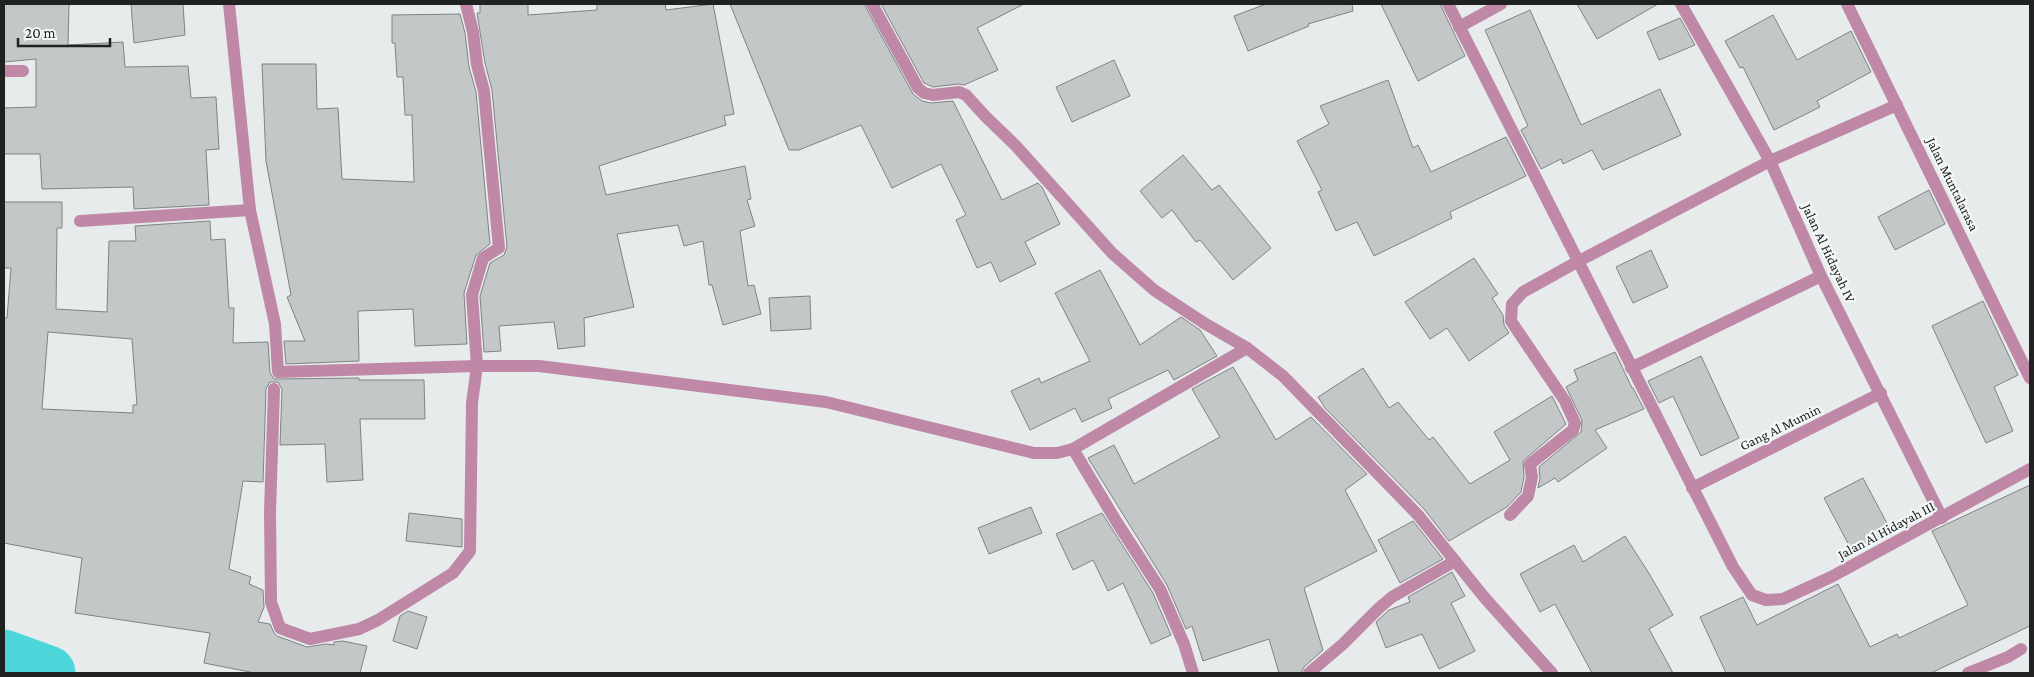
<svg xmlns="http://www.w3.org/2000/svg" width="2034" height="677" viewBox="0 0 2034 677" font-family="'Crimson Pro',serif">
<style>
.lines{fill:none;stroke-linecap:round;stroke-linejoin:round}
.river{stroke:#4cd6da;stroke-width:55}
.building{fill:#c3c7c7;stroke:#7f8383;fill-rule:evenodd}
.minor{stroke:#bf88a7;stroke-width:12}
.labels{text-anchor:middle;stroke-width:4.5;stroke-linejoin:round;paint-order:stroke}
.street-label{font-size:14px;fill:#202121;stroke:#f4f8f8}
</style>
<rect width="100%" height="100%" fill="#e7ebeb"/>
<g class="lines">
<polyline class="river" points="4,657 48,673"/>
</g>
<g class="building">
<polygon points="4,4 69,4 68,45 123,42 125,67 188,66 191,98 216,97 219,149 206,150 209,205 134,209 133,187 42,189 40,154 4,154 4,108 36,107 36,59 4,62"/>
<polygon points="131,4 183,4 185,35 134,43"/>
<polygon points="480,4 528,4 528,15 597,10 597,4 665,4 666,10 713,4 734,114 724,116 726,125 599,166 606,195 745,166 751,199 747,200 755,226 740,231 748,286 754,285 761,314 723,325 712,285 709,285 703,241 684,246 678,225 617,234 634,307 584,318 585,346 558,349 554,322 499,326 501,351 484,352 480,296 490,263 504,255 507,247 492,90 485,63 477,13 480,13"/>
<polygon points="730,4 864,4 913,94 922,101 931,103 953,101 1002,200 1038,183 1042,187 1060,224 1025,242 1036,264 1000,282 991,262 977,268 956,220 966,215 941,164 892,188 861,125 799,150 789,150"/>
<polygon points="881,4 1024,4 977,28 998,70 964,85 958,84 933,87 924,83"/>
<polygon points="1266,4 1352,4 1353,11 1308,24 1309,26 1248,51 1234,16"/>
<polygon points="1381,4 1440,4 1465,56 1418,81"/>
<polygon points="1577,4 1658,4 1597,39"/>
<polygon points="1530,10 1581,125 1660,89 1681,135 1603,170 1592,150 1563,164 1561,159 1541,169 1521,130 1528,126 1485,30"/>
<polygon points="460,14 465,33 469,67 476,92 490,244 476,255 464,293 467,344 415,346 413,309 358,311 359,361 286,364 284,341 305,341 287,297 291,295 266,161 262,64 316,64 317,109 338,108 342,179 414,182 412,115 405,115 403,77 397,77 395,43 392,43 392,15"/>
<polygon points="1773,15 1797,60 1851,31 1871,72 1817,101 1820,107 1774,130 1743,67 1740,68 1725,41"/>
<polygon points="1680,18 1695,45 1659,60 1647,32"/>
<polygon points="1114,60 1130,96 1072,122 1056,87"/>
<polygon points="1388,80 1413,148 1418,145 1431,172 1506,137 1526,176 1450,212 1452,218 1374,256 1357,222 1336,231 1318,192 1322,190 1297,141 1329,124 1320,106"/>
<polygon points="1183,155 1212,190 1219,185 1271,248 1233,280 1200,240 1196,242 1172,210 1162,218 1140,191"/>
<polygon points="1929,190 1945,224 1895,250 1878,217"/>
<path d="M4,202H62V228H57L56,309L107,312L109,241H136L135,226L210,221L211,240L225,239L229,308H234L233,343L268,342L270,373L274,379L359,378V380H424L425,419H360L363,480L327,482L325,444L280,445L282,389L278,382H270L266,389L263,482L243,481L229,569L251,577L249,584L263,590L264,607L258,622L270,624L274,633L277,636L307,647L326,644L334,645V642L343,641L367,646L360,673H255L204,663L210,633L75,613L82,558L4,543V318H7L11,268H4ZM48,332L132,339L137,405H133V413L42,409Z"/>
<polygon points="1651,250 1668,287 1633,303 1616,267"/>
<polygon points="1474,258 1498,294 1492,298 1503,315 1504,325 1509,333 1469,361 1447,328 1430,339 1405,302"/>
<polygon points="1100,270 1140,345 1181,317 1200,330 1217,356 1174,380 1168,370 1108,399 1112,408 1082,422 1075,408 1030,430 1011,391 1039,378 1041,383 1090,361 1055,293"/>
<polygon points="810,296 811,329 771,331 769,298"/>
<polygon points="1983,301 2018,375 1994,387 2013,431 1986,443 1932,326"/>
<polygon points="1615,352 1632,388 1633,388 1644,409 1595,430 1607,448 1558,482 1555,478 1538,488 1540,478 1539,467 1581,432 1582,420 1566,387 1578,380 1574,370"/>
<polygon points="1701,356 1739,438 1701,456 1673,396 1659,403 1648,381"/>
<polygon points="1233,367 1276,440 1311,417 1367,474 1345,490 1377,551 1304,588 1323,650 1304,667 1301,673 1279,673 1269,639 1203,661 1192,626 1186,629 1167,585 1088,458 1114,445 1134,484 1220,437 1192,389"/>
<polygon points="1363,368 1389,408 1398,402 1429,440 1433,437 1470,484 1510,460 1494,432 1552,396 1566,424 1523,461 1524,477 1521,492 1507,507 1449,541 1424,509 1325,408 1318,397"/>
<polygon points="1863,478 1891,531 1852,551 1824,498"/>
<polygon points="2030,485 2030,626 1931,673 1726,673 1700,617 1743,597 1757,625 1838,584 1870,647 1897,634 1899,638 1968,605 1932,531"/>
<polygon points="1031,507 1042,533 989,554 978,528"/>
<polygon points="409,513 462,519 462,547 406,541"/>
<polygon points="1102,513 1153,593 1171,635 1151,644 1123,583 1108,591 1093,560 1073,570 1056,534"/>
<polygon points="1413,521 1443,559 1400,583 1378,540"/>
<polygon points="1625,536 1650,575 1673,615 1649,629 1673,673 1592,673 1555,604 1540,612 1520,574 1574,545 1583,562"/>
<polygon points="1452,572 1465,596 1451,603 1475,651 1439,669 1422,634 1386,648 1376,622 1389,610 1410,602 1408,597"/>
<polygon points="408,611 427,617 417,649 393,641 400,616"/>
</g>
<g class="lines">
<g class="minor">
<polyline points="229,4 250,210 275,324 278,372 477,366 539,366 826,402 1034,453 1057,453 1073,449 1247,348"/>
<polyline points="872,4 918,88 924,93 933,95 959,92 966,95 985,116 1016,146 1112,253 1154,290 1204,323 1247,348 1283,376 1418,515 1484,597 1552,673"/>
<polyline points="1448,4 1733,567 1752,595 1766,600 1783,599 1831,577 2030,469"/>
<polyline points="1681,4 1770,161 1821,276 1942,518"/>
<polyline points="1847,4 2030,378"/>
<polyline points="1459,27 1501,4"/>
<polyline points="4,71 23,71"/>
<polyline points="80,221 250,210"/>
<polyline points="1631,368 1821,276"/>
<polyline points="274,389 270,512 271,602 280,628 310,639 359,629 378,620 453,573 470,551 472,403 477,366 472,295 483,258 499,248 484,91 477,65 473,32 466,4"/>
<polyline points="1073,449 1116,521 1160,589 1184,644 1193,673"/>
<polyline points="1692,488 1881,393"/>
<polyline points="1510,515 1528,496 1532,477 1530,464 1573,430 1575,423 1565,401 1511,321 1512,304 1523,292 1577,262 1770,161 1897,105"/>
<polyline points="1309,673 1343,644 1379,608 1392,597 1455,561"/>
<polyline points="1968,673 2008,657 2021,649"/>
</g>
</g>
<g class="labels">
<g class="street-label">
<text transform="translate(1953 184) rotate(64)" y="5">Jalan Muntalarasa</text>
<text transform="translate(1829 253) rotate(65)" y="5">Jalan Al Hidayah IV</text>
<text transform="translate(1780 427) rotate(-26)" y="5">Gang Al Mumin</text>
<text transform="translate(1886 530) rotate(-28)" y="5">Jalan Al Hidayah III</text>
</g>
</g>
<rect width="2034" height="677" fill="none" stroke="#202121" stroke-width="10"/>
<path d="M18 38v8h92v-8" fill="none" stroke="#202121" stroke-width="2.5"/>
<text x="25" y="38" font-size="15" fill="#202121" stroke="#f4f8f8" stroke-width="4" paint-order="stroke">20 m</text>
</svg>
